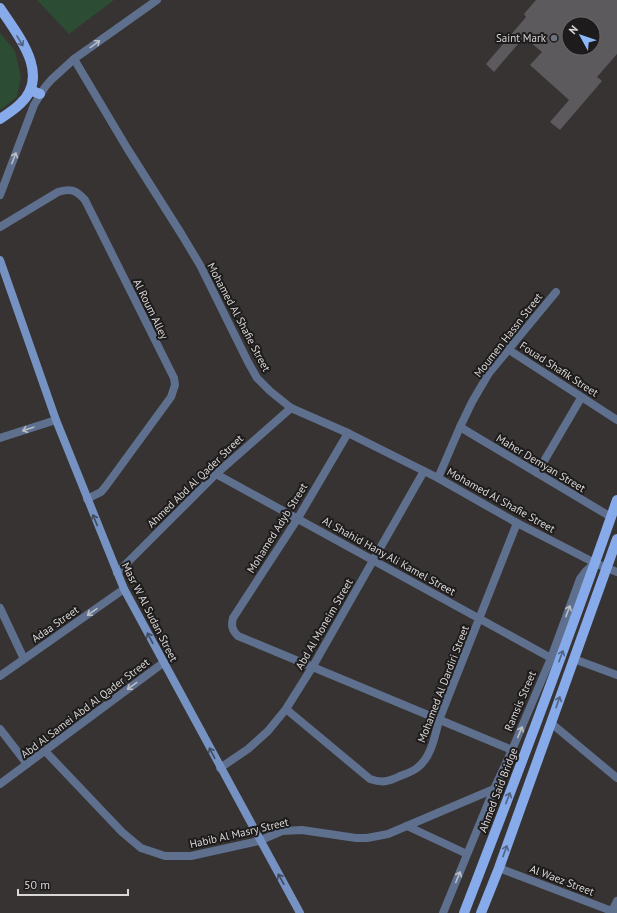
<svg xmlns="http://www.w3.org/2000/svg" width="617" height="913" viewBox="0 0 617 913" font-family="'PT Sans',sans-serif">
<style>
.green{fill:#2c4c34}
.building{fill:#5c5a5d;fill-rule:evenodd}
.lines{fill:none;stroke-linecap:round;stroke-linejoin:round}
.street{stroke:#5f708f;stroke-width:8}
.secondary{stroke:#7692c3;stroke-width:8}
.primary{stroke:#87abea;stroke-width:10}
.oneway{stroke:#526382}
.oneway2{stroke:#babdc4}
.oneway3{stroke:#414b5e}
.worship-dot{fill:#6b7280;stroke:#1d1b1b;stroke-width:1.5}
.labels{text-anchor:middle;stroke-width:4;stroke-linejoin:round;paint-order:stroke}
.poi-label{font-size:11px;fill:#d9d7d6;stroke:#1d1b1b;text-anchor:end}
.street-label{font-size:11px;fill:#d9d7d6;stroke:#1d1b1b}
</style>
<rect width="100%" height="100%" fill="#363332"/>
<g class="green">
<polygon points="37,0 114,0 69,34"/>
<polygon points="0,33 15,51 21,77 17,97 0,110"/>
</g>
<path class="building" d="M536,0H617V54L597,77L602,81L560,130L550,122L569,100L530,65L542,52L524,37L494,72L486,64L526,17L524,14ZM569,24H593V48H569Z"/>
<g class="lines">
<g class="street">
<polyline points="74,59 127,148 182,235 200,265 248,362 257,378 270,391 291,408 348,433 438,478 517,523 595,563 617,572"/>
<polyline points="0,195 34,105 45,87 51,80 74,59 157,0"/>
<path d="M0,227L58,192C71,188 76,190 85,200L174,378L175,385L171,397L106,486L101,492L87,499"/>
<polyline points="509,350 617,420"/>
<polyline points="460,427 611,517"/>
<path d="M348,433L298,518L233,618C231,626 232,630 238,636L512,750"/>
<polyline points="0,438 56,420"/>
<polyline points="537,473 581,398"/>
<polyline points="216,474 551,658"/>
<polyline points="438,478 460,427 472,402 489,373 556,292"/>
<polyline points="117,573 216,474 291,408"/>
<polyline points="0,608 24,659"/>
<polyline points="574,659 617,675"/>
<polyline points="0,676 124,589"/>
<path d="M286,709L370,779C382,783 388,782 400,776C405,774 412,772 417,768C431,758 435,736 439,720L517,523"/>
<polyline points="551,723 617,778"/>
<polyline points="0,729 27,764"/>
<polyline points="45,751 122,832 141,848 165,856 191,856 259,841 282,831 302,830 356,838 367,838 388,834 494,789"/>
<polyline points="220,768 248,749 268,731 286,709 313,666 424,471"/>
<polyline points="0,784 163,663"/>
<polyline points="407,826 467,854"/>
<polyline points="499,868 617,913"/>
<polyline points="443,913 494,789 512,750 551,658 580,579 586,571 595,563"/>
<polyline points="611,913 617,901"/>
</g>
<polyline class="secondary" points="0,260 56,420 124,589 300,913"/>
<g class="primary">
<path d="M0,8C17,34 52,75 20,104C14,110 7,114 0,119"/>
<polyline points="30,90 40,94"/>
<path d="M464,913C517,776 569,638 617,500"/>
<polyline points="481,913 499,868 617,539"/>
</g>
</g>
<defs><path id="oneway-shaft" d="M-6 0H5M1.5-3L5.5 0L1.5 3" fill="none" stroke-width="1.6" stroke-linecap="round" stroke-linejoin="round"/></defs>
<g class="oneway">
<use href="#oneway-shaft" transform="translate(20 41) rotate(59)"/>
<use href="#oneway-shaft" transform="translate(561 656) rotate(-70)"/>
<use href="#oneway-shaft" transform="translate(558 702) rotate(-71)"/>
<use href="#oneway-shaft" transform="translate(508 798) rotate(-69)"/>
<use href="#oneway-shaft" transform="translate(505 851) rotate(-70)"/>
</g>
<g class="oneway2">
<use href="#oneway-shaft" transform="translate(95 44) rotate(-36)"/>
<use href="#oneway-shaft" transform="translate(14 158) rotate(-69)"/>
<use href="#oneway-shaft" transform="translate(28 429) rotate(162)"/>
<use href="#oneway-shaft" transform="translate(568 611) rotate(-69)"/>
<use href="#oneway-shaft" transform="translate(92 612) rotate(145)"/>
<use href="#oneway-shaft" transform="translate(132 686) rotate(144)"/>
<use href="#oneway-shaft" transform="translate(520 732) rotate(-67)"/>
<use href="#oneway-shaft" transform="translate(458 877) rotate(-68)"/>
</g>
<g class="oneway3">
<use href="#oneway-shaft" transform="translate(95 520) rotate(-112)"/>
<use href="#oneway-shaft" transform="translate(150 638) rotate(-118)"/>
<use href="#oneway-shaft" transform="translate(212 753) rotate(-118)"/>
<use href="#oneway-shaft" transform="translate(281 879) rotate(-119)"/>
</g>
<circle class="worship-dot" cx="554" cy="38" r="4"/>
<g class="labels">
<g class="poi-label">
<text x="546" y="42">Saint Mark</text>
</g>
<g class="street-label">
<text transform="translate(151 309) rotate(64)" y="4">Al Roum Alley</text>
<text transform="translate(239 317) rotate(62)" y="4">Mohamed Al Shafie Street</text>
<text transform="translate(508 335) rotate(-52)" y="4">Moumen Hassn Street</text>
<text transform="translate(559 369) rotate(33)" y="4">Fouad Shafik Street</text>
<text transform="translate(541 463) rotate(31)" y="4">Maher Demyan Street</text>
<text transform="translate(195 481) rotate(-44)" y="4">Ahmed Abd Al Qader Street</text>
<text transform="translate(501 500) rotate(29)" y="4">Mohamed Al Shafie Street</text>
<text transform="translate(277 528) rotate(-58)" y="4">Mohamed Adyb Street</text>
<text transform="translate(389 556) rotate(29)" y="4">Al Shahid Hany Ali Kamel Street</text>
<text transform="translate(150 612) rotate(63)" y="4">Masr W Al Sudan Street</text>
<text transform="translate(55 624) rotate(-35)" y="4">Adaa Street</text>
<text transform="translate(324 624) rotate(-60)" y="4">Abd Al Moneim Street</text>
<text transform="translate(443 684) rotate(-69)" y="4">Mohamed Al Dardiri Street</text>
<text transform="translate(520 701) rotate(-67)" y="4">Ramsis Street</text>
<text transform="translate(85 708) rotate(-37)" y="4">Abd Al Samei Abd Al Qader Street</text>
<text transform="translate(498 790) rotate(-69)" y="4">Ahmed Said Bridge</text>
<text transform="translate(239 833) rotate(-13)" y="4">Habib Al Masry Street</text>
<text transform="translate(562 880) rotate(21)" y="4">Al Waez Street</text>
</g>
</g>
<g transform="translate(581 36) rotate(310)"><circle r="19" fill="#1d1b1b" stroke="#686666"/>
<path d="M0-3L7 15L0 10L-7 15Z" fill="#8cb9fc"/>
<text y="-6" font-size="11" font-weight="bold" text-anchor="middle" fill="#d9d7d6">N</text>
</g>
<path d="M18 889v6h110v-6" fill="none" stroke="#d9d7d6" stroke-width="2"/>
<text x="24" y="889" font-size="12" fill="#d9d7d6" stroke="#1d1b1b" stroke-width="3" paint-order="stroke">50 m</text>
</svg>
